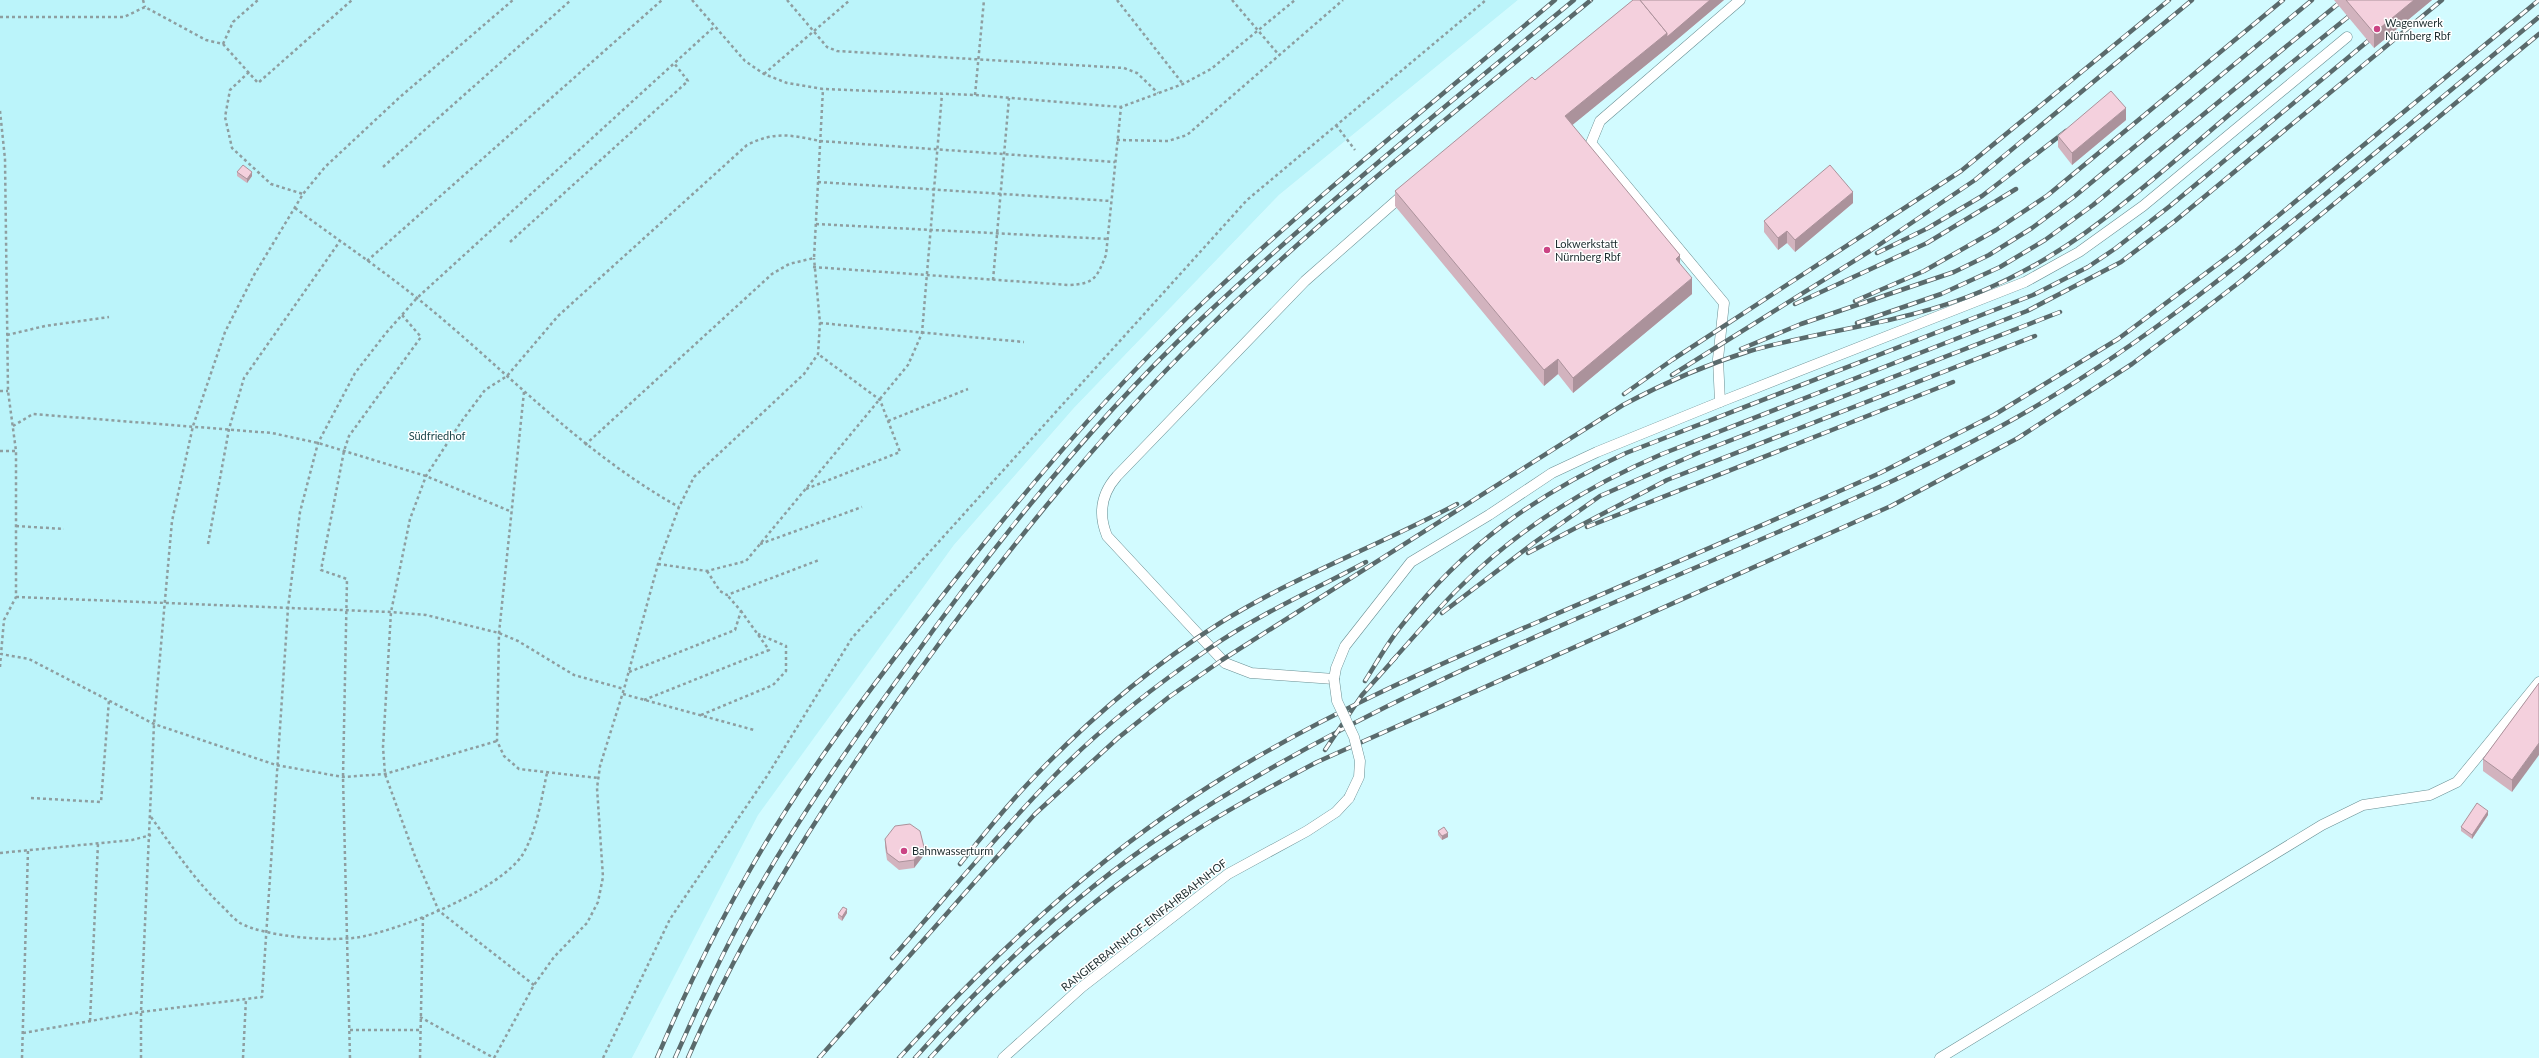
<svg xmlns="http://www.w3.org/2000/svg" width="2539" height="1058" viewBox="0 0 2539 1058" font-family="Lato,sans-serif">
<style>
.built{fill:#d2fbff}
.green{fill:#bbf4fa}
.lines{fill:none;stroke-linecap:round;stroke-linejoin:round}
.lane-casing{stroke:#698f93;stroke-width:11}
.path{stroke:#8e9ea0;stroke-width:2.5;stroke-dasharray:3 3;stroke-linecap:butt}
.lane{stroke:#fff;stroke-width:10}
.rail-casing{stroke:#5a6a6c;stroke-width:4.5}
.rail{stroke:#fff;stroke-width:3;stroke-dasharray:9;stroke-linecap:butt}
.lane-bridge-casing{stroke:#698f93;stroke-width:11;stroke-linecap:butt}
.lane-bridge{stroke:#fff;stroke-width:10}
.wall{fill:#d2b3be}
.shaded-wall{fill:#ab929b}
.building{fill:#f4d0dd;stroke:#ab929b}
.poi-dot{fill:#cb4484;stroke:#fff;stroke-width:1.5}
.labels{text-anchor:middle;stroke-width:3;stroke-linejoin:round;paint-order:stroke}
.poi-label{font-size:11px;fill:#1d2d2f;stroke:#fff;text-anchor:start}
.park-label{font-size:11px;fill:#1c464a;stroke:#fff}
.street-label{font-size:11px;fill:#1d2d2f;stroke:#fff}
</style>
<rect width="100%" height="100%" fill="#ecfcfe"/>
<polygon class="built" points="1518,0 2539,0 2539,1058 632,1058 757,815 954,545 1074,408 1279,195"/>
<polygon class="green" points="0,0 1518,0 1279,195 1074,408 954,545 758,815 632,1058 0,1058"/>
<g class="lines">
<g class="lane-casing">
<g id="lane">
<path d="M1405,193L1305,281L1117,476C1101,494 1098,514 1107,536L1225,663L1251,673L1334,679L1336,668L1345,646L1411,562L1489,515L1552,473L1597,452L1720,402L1718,359L1724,303L1591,143L1600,121L1740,0"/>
<polyline points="1720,402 2025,282 2079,252 2143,206 2347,37"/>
<polyline points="1003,1058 1082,987 1228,874 1307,831 1336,812 1349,798"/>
<polyline points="1940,1058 2322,825 2363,805 2430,795 2457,782 2539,682"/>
</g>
</g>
<g class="path">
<polyline points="143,0 145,7"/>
<polyline points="692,0 745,61 764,74 787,83 823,89 975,95 1121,107 1183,84 1211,69 1295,0"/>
<polyline points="787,0 827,47 837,51 1124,68 1137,73 1158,93"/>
<polyline points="1117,0 1183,84"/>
<polyline points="1232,0 1279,55"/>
<polyline points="0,17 124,17 145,7 206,40 223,44 258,83 352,0"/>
<polyline points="223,44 233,22 258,0"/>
<polyline points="249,72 230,90 225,117 232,148 271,184 303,194"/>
<polyline points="764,74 850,0"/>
<polyline points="975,95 984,0"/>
<polyline points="0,111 5,159 8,391 16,451 16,597 4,620 1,654"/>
<polyline points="1336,125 1355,150"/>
<polyline points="1117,140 1168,141 1187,135 1343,0"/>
<polyline points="383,167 571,0"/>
<polyline points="818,182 1111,201"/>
<path d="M295,208C335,238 377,266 417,298C504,368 580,452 679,507"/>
<polyline points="816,224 1108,239"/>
<polyline points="510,242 688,81 674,63"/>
<polyline points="367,261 662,0"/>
<path d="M813,267L1069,285C1095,284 1097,277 1106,255L1121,107"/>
<polyline points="993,280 1009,98"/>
<polyline points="820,323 1024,342"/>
<polyline points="7,335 45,326 109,317"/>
<polyline points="0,391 8,391"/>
<polyline points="524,392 499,633 497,741 504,756 519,769 598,778"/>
<polyline points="888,421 968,389"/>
<polyline points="13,426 33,414 272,433 318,443 426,476 512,512"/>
<polyline points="585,445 772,274 789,264 814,258 823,89"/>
<polyline points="0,451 16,451"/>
<polyline points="806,489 900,452 880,400 818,354"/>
<polyline points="16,526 64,529"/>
<polyline points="208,544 229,429 244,378 340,241"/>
<polyline points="760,544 862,507"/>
<polyline points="658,564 707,571 746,561 908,365 922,333 942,94"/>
<polyline points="707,571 720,591 727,595 819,560"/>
<polyline points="16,597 391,612 426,615 499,633 518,641 574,675 624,689"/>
<polyline points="0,667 1,654 29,659 154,724 276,765 343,777 385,774 497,741"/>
<polyline points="629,672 735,630 741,611 727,595"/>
<polyline points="623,694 754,730"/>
<polyline points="644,700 769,650 741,611"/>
<polyline points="701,715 773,685 786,671 786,646 758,634"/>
<polyline points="31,798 101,802 109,700"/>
<path d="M151,817C174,849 195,881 224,908C229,913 234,919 240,923C265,937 337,943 365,936C406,927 500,890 523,854C537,830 541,800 547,773"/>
<polyline points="0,853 132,840 151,835"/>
<path d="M534,985L439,911L416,859L385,774L383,747L391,612L410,519L426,476L461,422L485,390L507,376L558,316L747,145C775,131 791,135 820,141L1115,162"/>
<polyline points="420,1017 494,1058"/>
<polyline points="90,1021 98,843"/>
<polyline points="350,1030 419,1030"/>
<polyline points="23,1033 141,1012 262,997 288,608 300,512 318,443 355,373 386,333 417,298 715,26"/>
<polyline points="22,1058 28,850"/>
<polyline points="141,1058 141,1012 154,724 172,521 193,426 225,332 254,275 303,194 325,167 400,97 513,0"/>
<polyline points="243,1058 246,999"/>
<polyline points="350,1058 343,777 347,579 321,570 344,451 349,436 421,337 402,315"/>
<polyline points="420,1058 423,917"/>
<polyline points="494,1058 534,985 554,957 587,923 598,902 603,877 597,788 600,766 624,689 658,564 679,507 694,477 804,374 818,354 820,323 814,258"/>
<polyline points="603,1058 670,919 767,776 852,638 1247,200 1486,0"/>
</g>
<use href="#lane" class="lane"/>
<g class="rail-casing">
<g id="rail">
<polyline points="1877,253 1928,228 1982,196 2066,131"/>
<polyline points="1855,301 1924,271 1996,230 2048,195 2283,0"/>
<polyline points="1795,304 1927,243 2016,189"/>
<polyline points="1857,323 1941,294 2000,267 2045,240 2093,205 2338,4"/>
<polyline points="1741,349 1801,324 1954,272 1989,255 2032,228 2075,196 2312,0"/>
<polyline points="1672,375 1870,251 1975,180 2192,0"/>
<polyline points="1624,394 1672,360 1961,171 2169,0"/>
<polyline points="1587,527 1953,382"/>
<polyline points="1528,553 1667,480 2035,336"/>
<polyline points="1442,613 1535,542 1600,496 1698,453 2060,312"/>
<path d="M1392,661C1415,636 1437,609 1462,585C1519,528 1588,486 1662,454L2027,311L2121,262L2175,221L2442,0"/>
<path d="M1365,681C1377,662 1388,642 1402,625C1465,545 1534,496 1626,453L2033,295L2088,267L2116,248L2170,206L2368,41"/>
<polyline points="1325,750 1362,695 1396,657"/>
<path d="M960,864C980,839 1000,814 1022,790C1080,727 1147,669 1220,623C1295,576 1378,546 1457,504"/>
<path d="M892,958C947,896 999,832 1057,773C1103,726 1156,685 1210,648C1259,614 1314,590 1366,562"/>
<path d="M657,1058C684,995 713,934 747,875C800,781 866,694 932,609C1013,505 1097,404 1192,313C1308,202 1433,103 1555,0"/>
<path d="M675,1058C699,1004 723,951 752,900C798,818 853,741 908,665C995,543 1090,424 1199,321C1319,208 1447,105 1574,0"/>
<path d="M688,1058C748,919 830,794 919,671C1006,551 1099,435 1205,331C1326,212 1461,108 1591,0"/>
<path d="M819,1058L1035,814L1118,738L1169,697L1222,660L1623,405C1664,383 1705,365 1750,351C1827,329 1908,323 1982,291C2068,255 2126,202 2196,143C2246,100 2297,58 2348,17"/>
<path d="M899,1058C992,956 1092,861 1208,787C1312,720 1426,670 1540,621C1653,572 1767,524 1880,473L1994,415L2118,339L2238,249L2539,0"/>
<path d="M915,1058C991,973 1074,894 1169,831C1337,719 1526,640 1711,561C1810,518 1909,477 2003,425C2121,360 2225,277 2328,192C2399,133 2469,75 2539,17"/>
<path d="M930,1058C1004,977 1086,902 1178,842C1223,812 1270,787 1317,762L1891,506L2018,438L2132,364L2180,328L2241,281L2539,34"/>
</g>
</g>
<use href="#rail" class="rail"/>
<g class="lane-bridge-casing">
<polyline id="lane-bridge" points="1334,679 1337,701 1354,737 1360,761 1359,777 1349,798"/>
</g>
<use href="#lane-bridge" class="lane-bridge"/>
</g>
<g class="wall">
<polygon points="1633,0 1724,0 1667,48 1572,125 1680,264 1692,294 1573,393 1558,374 1544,386 1395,206 1395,191 1535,80"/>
<polygon points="2334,0 2432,0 2374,48"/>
<polygon points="2126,120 2072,165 2058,147 2058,136"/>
<polygon points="237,172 252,176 247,183 237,176"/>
<polygon points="1853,203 1795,252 1787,243 1778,250 1764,232 1764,221"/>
<polygon points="2539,683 2512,792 2483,771 2483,759"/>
<polygon points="2488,815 2472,839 2461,831 2461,827"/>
<polygon points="1438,831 1448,837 1442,840 1438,835"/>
<polygon points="885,839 924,855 914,868 899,870 887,860 885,847"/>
<polygon points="847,913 842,921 838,918 838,914"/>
</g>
<g class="shaded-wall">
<polygon points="1710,0 1724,0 1667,48 1565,131 1565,116 1667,33"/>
<polygon points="2414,0 2432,0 2374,48 2374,33"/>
<polygon points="2126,108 2126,120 2072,165 2072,153"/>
<polygon points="252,172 252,176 247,183 247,179"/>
<polygon points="1853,192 1853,203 1795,252 1795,240"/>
<polygon points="1787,231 1787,243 1778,250 1778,238"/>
<polygon points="1680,255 1680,270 1676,259"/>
<polygon points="1692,278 1692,294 1573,393 1573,378"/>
<polygon points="1558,359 1558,374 1544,386 1544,370"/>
<polygon points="2539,743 2539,755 2512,792 2512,780"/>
<polygon points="2488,811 2488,815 2472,839 2472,835"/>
<polygon points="1448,833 1448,837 1442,840 1442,836"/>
<polygon points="924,847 924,855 914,868 914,860"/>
<polygon points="847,909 847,913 842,921 842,917"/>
</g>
<g class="building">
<polygon points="1633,0 1640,0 1667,33 1565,116 1680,255 1676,259 1692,278 1573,378 1558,359 1544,370 1395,191 1532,77 1535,80"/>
<polygon points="1640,0 1710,0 1667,37 1667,33"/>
<polygon points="2346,0 2414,0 2374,33"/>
<polygon points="2111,91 2126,108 2072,153 2058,136"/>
<polygon points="243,165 252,172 247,179 237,172"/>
<polygon points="1830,165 1853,192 1795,240 1787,231 1778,238 1764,221"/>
<polygon points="2539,683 2539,743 2512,780 2483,759"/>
<polygon points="2477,803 2488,811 2472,835 2461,827"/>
<polygon points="910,824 920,831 924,847 914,860 899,862 887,853 885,839 895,826"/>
<polygon points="1444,827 1448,833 1442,836 1438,831"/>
<polygon points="843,907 847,909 842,917 838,914"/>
</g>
<g class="poi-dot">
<circle cx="2377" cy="29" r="4"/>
<circle cx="1547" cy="250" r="4"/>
<circle cx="904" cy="851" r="4"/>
</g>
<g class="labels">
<g class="poi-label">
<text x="2385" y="27">Wagenwerk<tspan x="2385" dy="13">Nürnberg Rbf</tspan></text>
<text x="1555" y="248">Lokwerkstatt<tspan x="1555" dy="13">Nürnberg Rbf</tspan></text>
<text x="912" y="855">Bahnwasserturm</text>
</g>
<g class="park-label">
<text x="437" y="440">Südfriedhof</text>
</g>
<g class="street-label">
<text transform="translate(1144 925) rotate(-38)" y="4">RANGIERBAHNHOF-EINFAHRBAHNHOF</text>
</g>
</g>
</svg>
